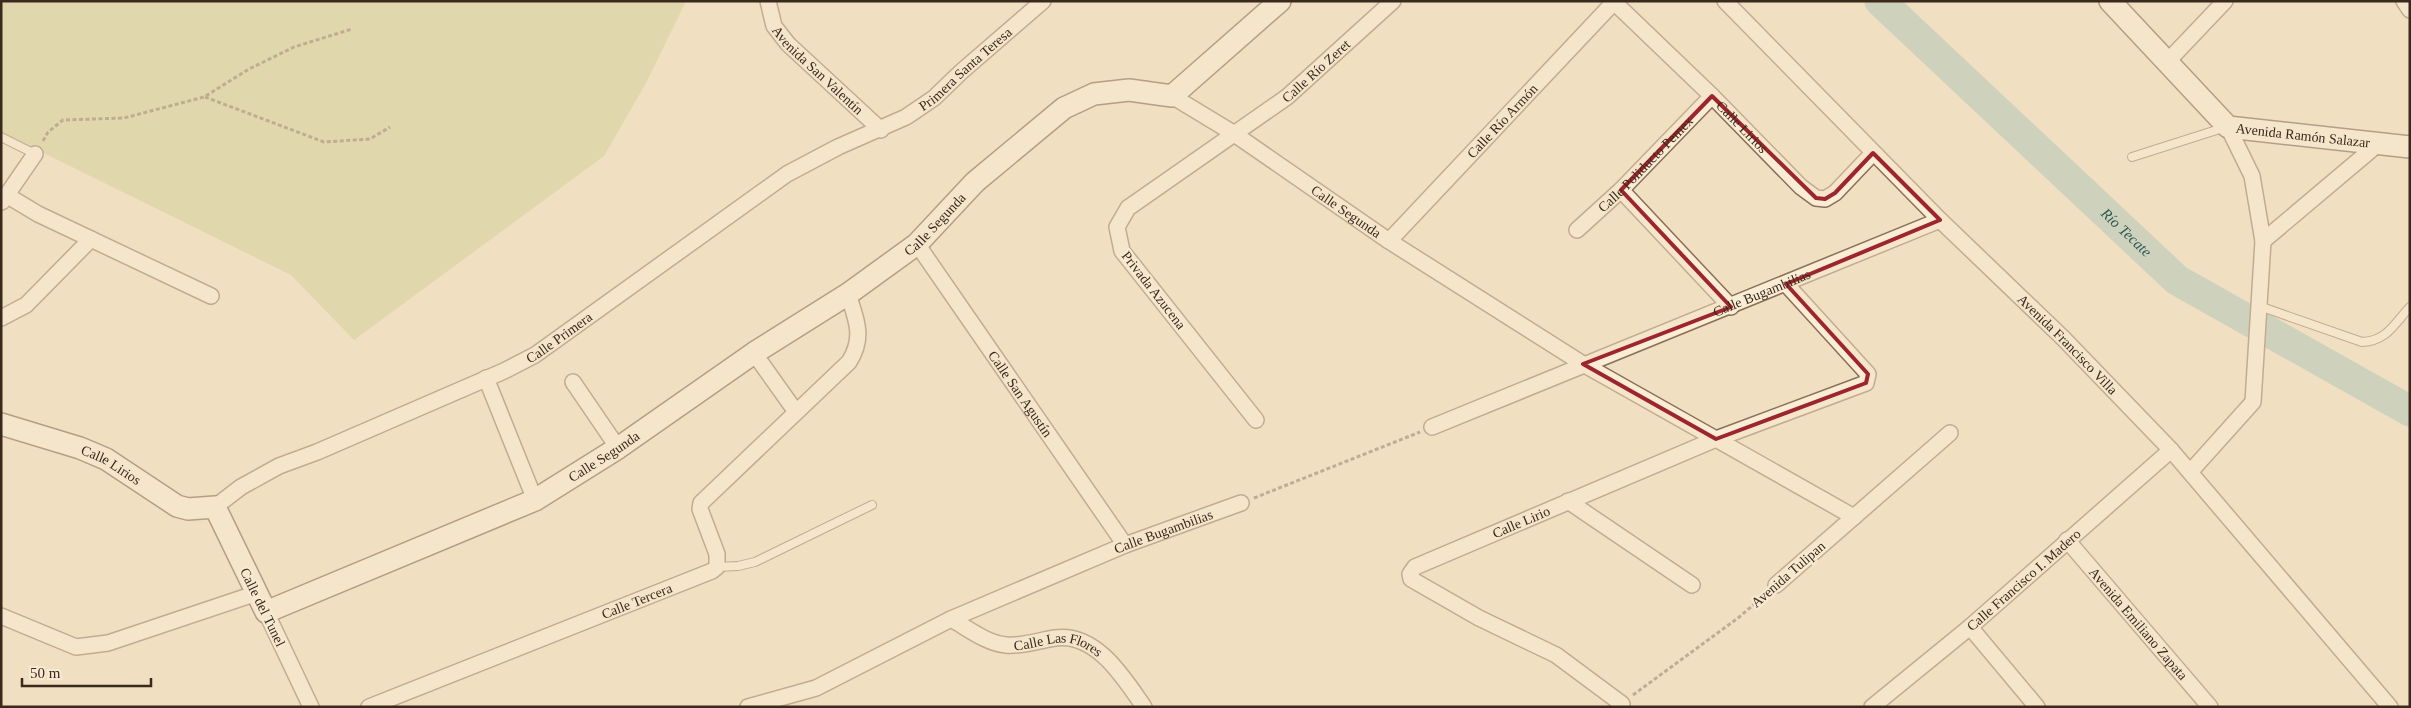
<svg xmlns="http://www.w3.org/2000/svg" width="2411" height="708" viewBox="0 0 2411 708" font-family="'Times New Roman',serif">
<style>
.green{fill:#cccf95}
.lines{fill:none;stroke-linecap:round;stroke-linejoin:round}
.river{stroke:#a4c2b7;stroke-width:31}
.lane-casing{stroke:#8b6f58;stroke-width:10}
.street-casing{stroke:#8b6f58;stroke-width:18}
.secondary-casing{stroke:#6c503b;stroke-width:24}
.path{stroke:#8b6f58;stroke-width:3;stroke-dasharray:4 2.5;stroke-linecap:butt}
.lane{stroke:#faedd5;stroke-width:8}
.street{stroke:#faedd5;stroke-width:15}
.secondary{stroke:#faedd5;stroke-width:21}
.marked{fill:none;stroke:#9d252e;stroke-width:4;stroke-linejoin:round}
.labels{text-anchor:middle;stroke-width:4.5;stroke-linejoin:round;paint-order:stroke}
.street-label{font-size:14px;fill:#3a291d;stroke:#f7ead1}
.water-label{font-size:15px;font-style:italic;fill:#2b5a54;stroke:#f7ead1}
</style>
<rect width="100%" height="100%" fill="#f0dfc1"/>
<polygon class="green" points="1,1 686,1 646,83 604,156 354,340 291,275 1,132"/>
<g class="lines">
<path class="river" id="s1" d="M1880,1L2177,280L2410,411"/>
<g class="lane-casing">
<g id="lane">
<polyline points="1,137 35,154"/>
<polyline points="2132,157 2226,127"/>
<path d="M2259,306L2362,342C2387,341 2394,324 2410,307"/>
<polyline points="717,567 738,566 755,562 872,505"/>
</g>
</g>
<g class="street-casing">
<g id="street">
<path id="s2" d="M768,1L774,26L788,44L881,130"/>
<path id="s3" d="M1725,1L1940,220L2063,338L2171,450L2390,707"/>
<polyline points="2404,1 2410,10"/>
<path id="s4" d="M1614,2L1712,96L1801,187L1816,198L1825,199L1835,193L1873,153"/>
<polyline points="2168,61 2225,1"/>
<path id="s5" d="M1172,96L1233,133L1389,241L1583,364L1854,517"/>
<polyline points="1621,190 1731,307"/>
<polyline points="8,196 38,214 211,296"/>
<polyline points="2,202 35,154"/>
<path id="s6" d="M1577,230L1621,190L1712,96"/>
<path id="s7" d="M1389,241L1615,1"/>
<polyline points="2263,241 2378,144"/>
<path id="s8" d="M917,244L1125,545"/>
<polyline points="1,318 26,305 91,239"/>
<polyline points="754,353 796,412"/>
<polyline points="486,378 535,500"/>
<polyline points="573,382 618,448"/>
<path id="s9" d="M1256,420L1122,251L1117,227L1128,208L1287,97L1393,1"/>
<path id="s10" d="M1432,427L1940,220"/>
<polyline points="2191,471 2253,402 2263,241 2252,176 2228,127"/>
<polyline points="1568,501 1692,585"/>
<path id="s11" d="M215,507L241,487L279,466L317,452L504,371L535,355L787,174L838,147L906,117L934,98L961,72L1043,1"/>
<path id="s12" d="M2067,540L2210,707"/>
<polyline points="1776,585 1950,433"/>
<polyline points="266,612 311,707"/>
<polyline points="1,616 76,647 108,643 257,593"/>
<path id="s13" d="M951,619C969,629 986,643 1006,645C1021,647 1040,640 1055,638C1096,632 1124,678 1144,707"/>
<polyline points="1970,627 2037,707"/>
<path id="s14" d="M1622,704L1556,655L1479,618L1411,579L1410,574L1415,567L1716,439L1866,383L1868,374L1786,284"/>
<path id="s15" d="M369,707L712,571L717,567V554L700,509L701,503L849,362C865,337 856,319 848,294"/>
<path id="s16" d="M748,707L816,688L951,619L1125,545L1241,503"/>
<path id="s17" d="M1872,707L1970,627L2171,450"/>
</g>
</g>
<g class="secondary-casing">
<g id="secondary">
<path id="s18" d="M2110,1L2228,127L2410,147"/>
<path id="s19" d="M1,424L80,448L106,459L177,506L188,509L215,507L266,612L535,500L618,448L754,353L848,294L917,244L975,182L1064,108L1094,94L1129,90L1172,96L1280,1"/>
</g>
</g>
<g class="path">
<polyline points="205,97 324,142 370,139 390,127"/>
<polyline points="43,141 48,132 63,120 124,118 204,97 249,69 294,47 352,29"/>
<polyline points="1254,498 1420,432"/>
<polyline points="1633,695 1738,618 1765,595"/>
</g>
<use href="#lane" class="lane"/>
<use href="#street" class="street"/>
<use href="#secondary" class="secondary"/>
</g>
<path d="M0 0H2411V708H0ZM1712,96L1816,198L1825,199L1835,193L1873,153L1940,220L1786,284L1868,374L1866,383L1716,439L1583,364L1731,307L1621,190Z" fill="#f0dfc1" fill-opacity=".55" fill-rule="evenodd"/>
<path class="marked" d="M1712,96L1816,198L1825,199L1835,193L1873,153L1940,220L1786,284L1868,374L1866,383L1716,439L1583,364L1731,307L1621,190Z"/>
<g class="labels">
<g class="street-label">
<text dy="5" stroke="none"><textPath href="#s2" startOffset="88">Avenida San Valentín</textPath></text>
<text dy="5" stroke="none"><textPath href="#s11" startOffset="874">Primera Santa Teresa</textPath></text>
<text dy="5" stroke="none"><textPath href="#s9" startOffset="495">Calle Río Zeret</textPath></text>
<text dy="5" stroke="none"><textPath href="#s7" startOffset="165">Calle Río Armón</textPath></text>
<text dy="5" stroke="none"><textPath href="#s4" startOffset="179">Calle Lirios</textPath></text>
<text dy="5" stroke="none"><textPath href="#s18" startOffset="248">Avenida Ramón Salazar</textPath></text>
<text dy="5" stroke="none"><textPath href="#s6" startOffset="95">Calle Poliducto Pemex</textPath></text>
<text dy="5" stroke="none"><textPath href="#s5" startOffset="209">Calle Segunda</textPath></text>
<text dy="5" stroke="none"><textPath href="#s19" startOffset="1129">Calle Segunda</textPath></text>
<text transform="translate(1154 290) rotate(52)" y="5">Privada Azucena</text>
<text dy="5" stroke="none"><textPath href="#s10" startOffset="356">Calle Bugambilias</textPath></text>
<text dy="5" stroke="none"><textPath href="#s11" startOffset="385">Calle Primera</textPath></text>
<text dy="5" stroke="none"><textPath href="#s3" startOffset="485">Avenida Francisco Villa</textPath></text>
<text dy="5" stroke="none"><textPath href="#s8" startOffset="182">Calle San Agustín</textPath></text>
<text dy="5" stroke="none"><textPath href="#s19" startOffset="724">Calle Segunda</textPath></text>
<text dy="5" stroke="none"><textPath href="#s19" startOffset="118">Calle Lirios</textPath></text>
<text dy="5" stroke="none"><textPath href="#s14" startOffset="375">Calle Lirio</textPath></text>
<text dy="5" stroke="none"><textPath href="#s16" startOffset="452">Calle Bugambilias</textPath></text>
<text transform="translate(1788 574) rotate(-41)" y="5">Avenida Tulipan</text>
<text dy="5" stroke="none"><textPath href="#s17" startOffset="198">Calle Francisco I. Madero</textPath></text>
<text dy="5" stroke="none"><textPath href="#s15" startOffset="288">Calle Tercera</textPath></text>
<text transform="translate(263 607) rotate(64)" y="5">Calle del Tunel</text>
<text dy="5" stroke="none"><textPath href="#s12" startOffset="110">Avenida Emiliano Zapata</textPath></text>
<text dy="5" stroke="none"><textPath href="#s13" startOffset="115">Calle Las Flores</textPath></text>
</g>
<g class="water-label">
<text dy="5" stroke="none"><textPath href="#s1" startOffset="338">Río Tecate</textPath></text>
</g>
</g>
<rect width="2411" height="708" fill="none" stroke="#3a291d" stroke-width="5"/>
<path d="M22 678v8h129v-8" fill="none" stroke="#3a291d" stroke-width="2.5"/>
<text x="30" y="678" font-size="15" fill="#3a291d" stroke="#f7ead1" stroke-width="4" paint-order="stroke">50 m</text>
</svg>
